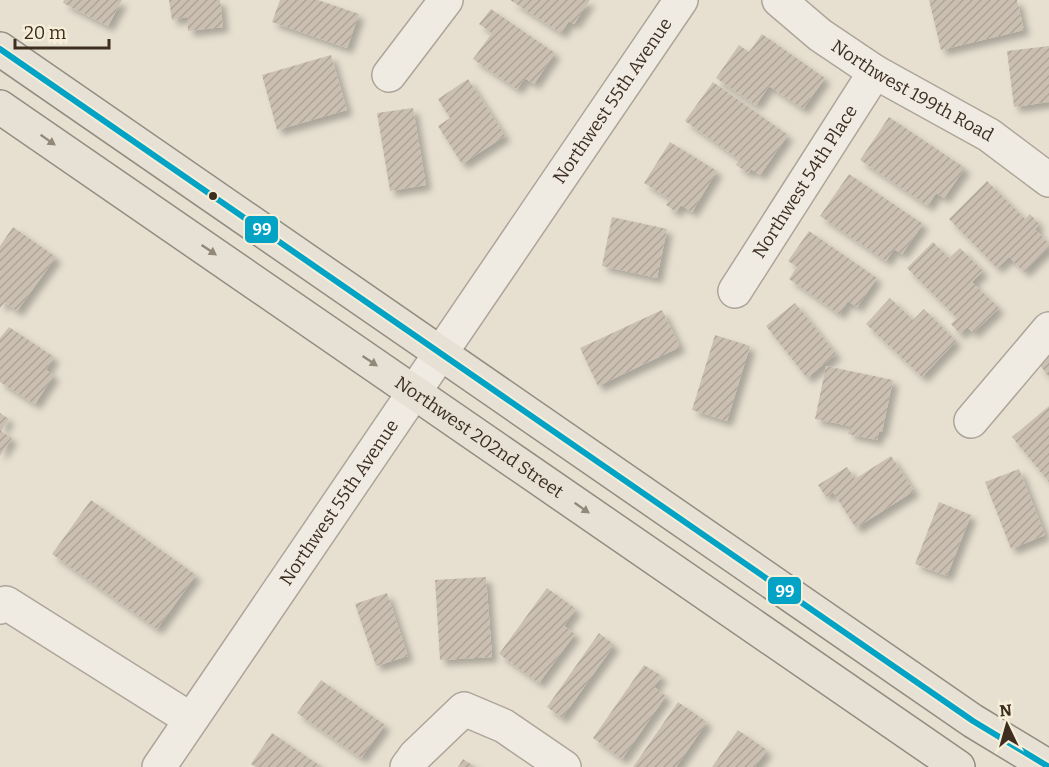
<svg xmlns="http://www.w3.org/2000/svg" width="1049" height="767" viewBox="0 0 1049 767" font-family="Bitter,serif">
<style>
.building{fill:url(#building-hatch);filter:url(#shadow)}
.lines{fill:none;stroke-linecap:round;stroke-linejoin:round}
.minor-casing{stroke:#ada599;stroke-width:36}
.major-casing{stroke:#928b80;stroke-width:36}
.minor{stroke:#efebe3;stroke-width:33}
.major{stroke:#e6e1d4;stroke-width:33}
.bus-1-casing{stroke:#f7eed8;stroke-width:10}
.bus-1{stroke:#03a3c5;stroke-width:6}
.oneway{fill:#92887a}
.bus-dot{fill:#3d2e20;stroke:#f7eed8;stroke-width:2}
.labels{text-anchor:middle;stroke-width:4.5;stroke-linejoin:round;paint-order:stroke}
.street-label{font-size:18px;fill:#3d2e20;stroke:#f7eed8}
.line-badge{stroke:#f7eed8;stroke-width:2}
.badge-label{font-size:16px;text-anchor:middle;font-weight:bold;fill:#fff}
</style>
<defs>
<pattern id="building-hatch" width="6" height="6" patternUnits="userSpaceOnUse" patternTransform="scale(1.5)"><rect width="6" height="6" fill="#cbbfb2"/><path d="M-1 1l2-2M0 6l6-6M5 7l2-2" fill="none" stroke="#afa499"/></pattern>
<filter id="shadow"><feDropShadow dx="5.5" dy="5.5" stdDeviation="3" flood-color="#0004"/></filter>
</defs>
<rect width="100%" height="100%" fill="#e7e0d1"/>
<g class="building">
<polygon points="64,0 122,0 108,26 63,3"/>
<polygon points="169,0 220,0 223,27 188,31 187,17 172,20"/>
<polygon points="280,0 318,0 359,14 347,48 272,22"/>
<polygon points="510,0 590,0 574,24 569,21 561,33"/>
<polygon points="929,0 1017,0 1024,30 941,50"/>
<polygon points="491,9 555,53 534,84 525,78 517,89 473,59 492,33 479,24"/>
<polygon points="762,34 825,78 803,109 769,86 756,105 716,78 739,45 749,52"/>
<polygon points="1049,46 1049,102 1014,107 1007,51"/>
<polygon points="331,55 347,110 277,130 262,75"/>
<polygon points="468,79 505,136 462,164 438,126 450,118 438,99"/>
<polygon points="713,82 788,135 760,175 751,169 748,173 736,165 740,160 685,121"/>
<polygon points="413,108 426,185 390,191 377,113"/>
<polygon points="889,117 965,168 944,198 936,193 928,206 860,160"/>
<polygon points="670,142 717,171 692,212 681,205 676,212 666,205 670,199 644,183"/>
<polygon points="849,174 923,224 902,254 894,249 886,261 820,216"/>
<polygon points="987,181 1025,219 1030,214 1039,224 1035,229 1049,244 1049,247 1024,272 1009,257 997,268 949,219"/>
<polygon points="612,217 667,229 657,278 602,266"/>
<polygon points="13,227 56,257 17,311 5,302 0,308 0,246"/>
<polygon points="809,231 877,278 857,307 848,301 839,314 789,279 797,267 788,261"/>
<polygon points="933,242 949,258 960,248 983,271 972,282 999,308 973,333 967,327 960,334 951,324 957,318 907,268"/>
<polygon points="890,298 913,320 924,309 956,341 922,377 866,324"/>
<polygon points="795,303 836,354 807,378 766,326"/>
<polygon points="662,310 680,347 598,386 580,348"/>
<polygon points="9,327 54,357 46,370 54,375 35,404 0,382 0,338"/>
<polygon points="715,335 750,346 727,421 692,410"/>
<polygon points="1049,356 1049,377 1039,364"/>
<polygon points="826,366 893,380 882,432 879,431 877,440 848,434 850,426 815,419"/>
<polygon points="1049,406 1049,482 1012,437"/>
<polygon points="0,413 9,419 1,431 12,438 0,456"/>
<polygon points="891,456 914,491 856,528 833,492 826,497 818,485 847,467 855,479"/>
<polygon points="1019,469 1045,535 1011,549 985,482"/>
<polygon points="91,500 196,575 157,629 52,554"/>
<polygon points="939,502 971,515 947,576 915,564"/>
<polygon points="486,577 492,657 440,660 435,580"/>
<polygon points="547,588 576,609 564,626 575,634 539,683 499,654"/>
<polygon points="387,593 408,656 376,666 355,604"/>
<polygon points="599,633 614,645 562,718 547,707"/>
<polygon points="644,665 662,676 654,687 666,696 622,759 593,738"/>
<polygon points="321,680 385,725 361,758 297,713"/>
<polygon points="678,702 707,722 676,767 633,767"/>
<polygon points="738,730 767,750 755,767 712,767"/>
<polygon points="272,733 322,767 256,767 251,764"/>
<polygon points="463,759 475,767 458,767"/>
</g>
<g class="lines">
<g class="minor-casing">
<g id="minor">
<path id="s1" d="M779,0L820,35L875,72L989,135L1049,180"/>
<polyline points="389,75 446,0"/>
<path id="s2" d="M735,291L875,72"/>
<polyline points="971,421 1049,329"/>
<polyline points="0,607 6,603 190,719"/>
<path id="s3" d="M159,767L681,0"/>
<polyline points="407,767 415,756 464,709 504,726 564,767"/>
</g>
</g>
<g class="major-casing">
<g id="major">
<polyline points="0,49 973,721 1049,767"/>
<path id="s4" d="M0,107L958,767"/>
</g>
</g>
<use href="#minor" class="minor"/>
<use href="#major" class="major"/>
<g class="bus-1-casing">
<polyline id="bus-1" points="0,49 973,721 1049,767"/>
</g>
<use href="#bus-1" class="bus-1"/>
</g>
<defs><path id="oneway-solid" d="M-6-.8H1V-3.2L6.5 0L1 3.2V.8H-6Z" transform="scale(1.5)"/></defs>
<g class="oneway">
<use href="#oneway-solid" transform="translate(48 140) rotate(35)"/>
<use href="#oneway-solid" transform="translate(209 250) rotate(34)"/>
<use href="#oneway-solid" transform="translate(370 361) rotate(34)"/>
<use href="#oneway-solid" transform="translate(582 508) rotate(35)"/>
</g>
<circle class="bus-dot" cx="213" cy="196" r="5"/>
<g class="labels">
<g class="street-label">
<text dy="6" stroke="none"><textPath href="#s1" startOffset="162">Northwest 199th Road</textPath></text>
<text dy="6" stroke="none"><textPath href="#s3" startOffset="806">Northwest 55th Avenue</textPath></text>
<text dy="6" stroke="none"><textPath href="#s2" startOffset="130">Northwest 54th Place</textPath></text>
<text dy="6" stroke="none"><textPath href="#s4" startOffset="582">Northwest 202nd Street</textPath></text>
<text dy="6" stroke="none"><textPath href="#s3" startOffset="320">Northwest 55th Avenue</textPath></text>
</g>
</g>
<g class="line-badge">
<rect x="244" y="215" width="35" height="29" rx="6" fill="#03a3c5"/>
<rect x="767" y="576" width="35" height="29" rx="6" fill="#03a3c5"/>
</g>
<g class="badge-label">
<text x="262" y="235">99</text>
<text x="785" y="597">99</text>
</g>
<g transform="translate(1007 725) rotate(355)" stroke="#f7eed8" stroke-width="4.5" paint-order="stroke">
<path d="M0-4.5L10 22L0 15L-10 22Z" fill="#3d2e20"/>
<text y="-9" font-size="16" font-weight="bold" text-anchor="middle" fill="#3d2e20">N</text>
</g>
<path d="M15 39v9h94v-9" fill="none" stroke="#3d2e20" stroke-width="3"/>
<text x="24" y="39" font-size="18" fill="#3d2e20" stroke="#f7eed8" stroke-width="4.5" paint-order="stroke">20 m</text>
</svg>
